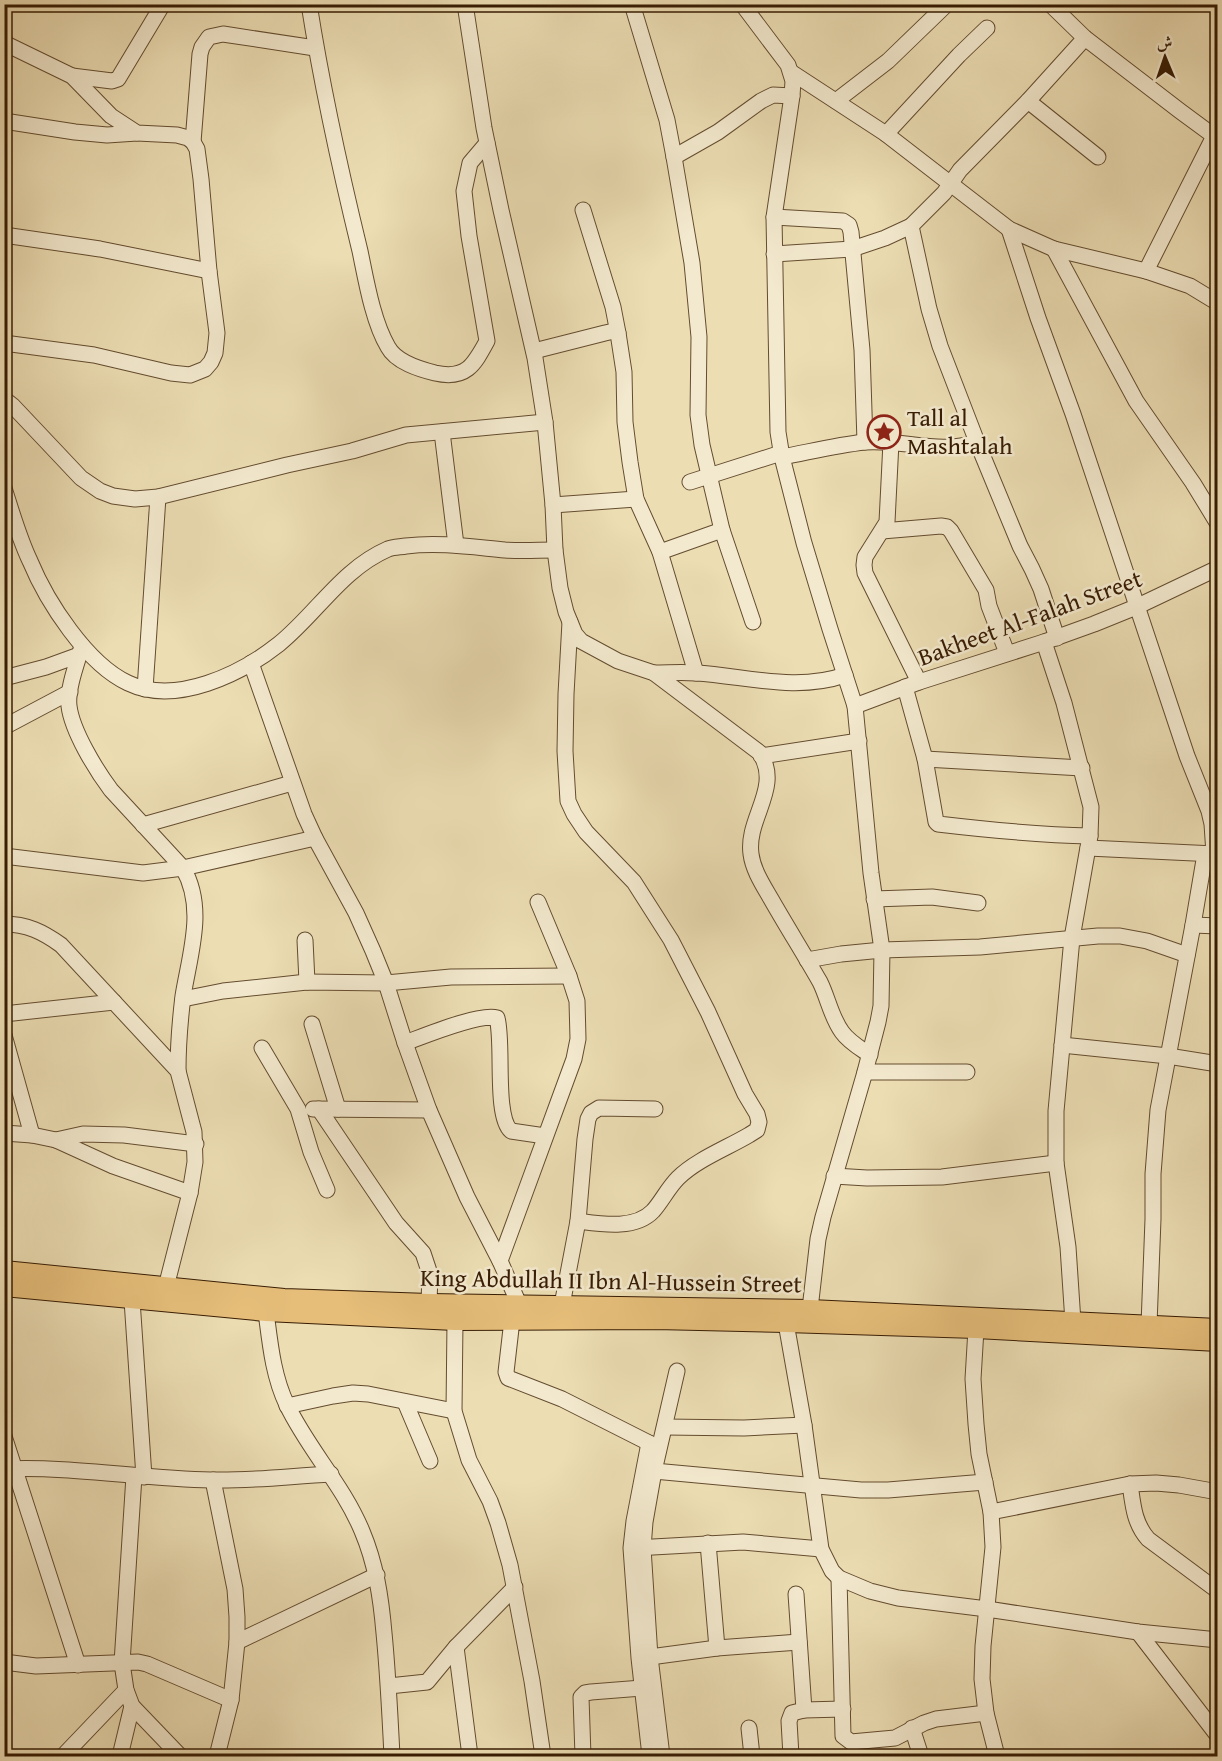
<svg xmlns="http://www.w3.org/2000/svg" width="1222" height="1761" viewBox="0 0 1222 1761" font-family="'Gentium Book Plus',Amiri,serif">
<style>
.lines{fill:none;stroke-linecap:round;stroke-linejoin:round}
.minor-casing{stroke:#644c2f;stroke-width:17}
.major-casing{stroke:#371c03;stroke-width:20}
.minor{stroke:#f3e9ce;stroke-width:15}
.major{stroke:#e6be7a;stroke-width:18}
.labels{text-anchor:middle;stroke-width:5;stroke-linejoin:round;paint-order:stroke}
.poi-label{font-size:24px;fill:#371c03;stroke:#f3e9ce;text-anchor:start}
.street-label{font-size:24px;fill:#371c03;stroke:#f3e9ce}
</style>
<rect width="100%" height="100%" fill="#ecddb3"/>
<filter id="stains"><feTurbulence type="fractalNoise" baseFrequency=".00333" numOctaves="4"/><feColorMatrix values="0 0 0 0 .2 0 0 0 0 .09 0 0 0 0 .02 0 0 0 .5 -.17"/></filter>
<radialGradient id="worn" r=".72"><stop offset=".6" stop-color="#630" stop-opacity="0"/><stop offset="1" stop-color="#630" stop-opacity=".3"/></radialGradient>
<g class="lines">
<g class="minor-casing">
<g id="minor">
<path d="M309,4C322,87 340,169 360,251C366,280 373,322 388,347C396,362 419,369 435,373C466,380 474,365 487,341L469,236L464,191L470,163L487,143"/>
<path d="M465,4L484,128L501,210L535,358L545,422L553,505L555,550L560,588L566,612L575,634L581,641L618,661L654,673L760,753C782,788 746,818 751,854C753,870 763,885 771,899C787,927 804,954 820,982C828,998 831,1017 842,1032C849,1042 860,1048 870,1055"/>
<polyline points="632,4 667,120 674,157 692,263 699,337 698,415 702,445 722,530 660,552"/>
<polyline points="742,4 788,65 793,81 792,96 774,217 778,432 782,457 804,543 830,629 855,706 871,873 882,950 881,1006 878,1022 865,1072 823,1217 818,1239 810,1309"/>
<polyline points="1050,4 1085,38 1180,111 1218,139"/>
<polyline points="1217,4 1218,5"/>
<polyline points="4,43 72,76 111,116 137,133 177,135 188,138 193,142 197,149 201,179 209,271 217,333 215,353 211,362 205,369 190,375 171,373 94,355 4,343"/>
<polyline points="791,72 886,134 1009,229 1054,249 1146,271 1190,286 1218,303"/>
<polyline points="72,76 112,81 118,79 163,4"/>
<polyline points="836,101 888,61 947,4"/>
<polyline points="1028,101 1098,157"/>
<polyline points="4,121 75,132 107,135 137,133"/>
<polyline points="886,134 959,55 987,28"/>
<polyline points="193,142 200,54 202,47 209,37 223,34 315,48"/>
<polyline points="674,157 718,132 761,101 773,95 792,96"/>
<polyline points="583,210 613,307 618,333"/>
<polyline points="774,217 843,221 849,225 851,232 862,350 865,442"/>
<polyline points="1009,229 1038,318 1073,414 1187,756 1209,811 1212,824 1214,854"/>
<polyline points="4,235 100,249 209,271"/>
<polyline points="1054,249 1136,401 1193,483 1218,524"/>
<polyline points="774,254 852,249 885,238 911,226"/>
<polyline points="1146,271 1214,136"/>
<polyline points="534,351 605,333 614,331 618,333 624,372 625,422 630,462 636,499 660,552 696,673"/>
<polyline points="4,399 13,406 81,478 100,491 113,496 135,499 158,497 287,465 352,451 406,435 545,422"/>
<polyline points="442,432 456,545"/>
<polyline points="891,442 887,522 865,557 864,565 865,573 919,682"/>
<path d="M782,457C809,452 837,445 865,442C903,439 940,455 977,442"/>
<polyline points="690,482 781,453"/>
<path d="M4,488C12,513 19,538 30,561C47,602 87,664 128,683C176,706 241,674 279,644C317,613 342,569 388,549C393,547 400,547 406,546C439,542 472,547 505,550C522,551 539,550 555,550"/>
<polyline points="553,505 636,499"/>
<polyline points="722,530 753,622"/>
<polyline points="882,531 941,526 947,527 951,531 986,590 989,606 1007,653"/>
<path d="M570,622L566,694L565,751L568,801L574,814L586,832L634,882L671,940L708,1012L745,1094L757,1114L759,1122L757,1130L749,1135C727,1148 696,1160 678,1178C668,1188 662,1201 653,1211C635,1230 601,1224 578,1221"/>
<polyline points="1057,638 1041,589 1032,569 1020,546 977,442 940,346 929,309 911,226 944,193 960,170 1028,101 1085,38"/>
<polyline points="1044,642 1064,703 1091,807 1090,836 1072,938 1056,1111 1056,1163 1068,1247 1073,1322"/>
<path d="M82,646C77,663 67,689 69,706C72,731 96,770 111,790L183,868C206,908 190,953 183,996C180,1021 178,1046 178,1071"/>
<polyline points="251,663 304,814 315,838 356,913 373,951 386,983 405,1043 429,1110 467,1197 500,1261 519,1304"/>
<path d="M654,673C668,673 682,672 696,673C746,676 796,692 845,675"/>
<polyline points="4,678 46,667 79,655"/>
<path d="M905,687L925,759L936,822L938,824C989,830 1039,835 1090,836"/>
<polyline points="145,689 158,497"/>
<polyline points="855,706 919,682 1044,642 1094,624 1136,607 1218,568"/>
<polyline points="4,727 70,692"/>
<polyline points="761,756 859,741"/>
<polyline points="925,759 1082,768"/>
<polyline points="143,825 292,783"/>
<polyline points="1088,848 1215,854"/>
<polyline points="4,856 143,873 183,868 315,838"/>
<polyline points="874,899 932,897 978,903"/>
<path d="M4,924C27,924 43,932 61,945L178,1071L194,1132L195,1162L190,1193L166,1287"/>
<polyline points="1193,925 1218,926"/>
<polyline points="305,940 307,982"/>
<polyline points="807,960 841,954 882,950 980,947 1098,936 1120,936 1147,941 1187,955"/>
<polyline points="183,999 223,991 307,982 386,983 451,977 569,976"/>
<polyline points="4,1014 114,1002"/>
<polyline points="312,1024 338,1109"/>
<polyline points="4,1035 32,1135"/>
<path d="M405,1043C424,1036 479,1013 497,1018C504,1042 494,1116 511,1131L545,1136"/>
<polyline points="1062,1045 1168,1056 1218,1064"/>
<polyline points="262,1048 298,1109 311,1152 327,1190"/>
<polyline points="865,1072 967,1072"/>
<polyline points="313,1109 429,1110"/>
<polyline points="319,1109 396,1223 423,1253 430,1274 429,1303"/>
<polyline points="4,1133 32,1135 56,1140 113,1166 190,1193"/>
<polyline points="56,1140 83,1134 124,1135 196,1144"/>
<polyline points="834,1176 867,1178 942,1177 1056,1163"/>
<polyline points="500,1261 574,1059 578,1039 577,1001 569,976 538,902"/>
<polyline points="132,1300 144,1477"/>
<polyline points="562,1305 578,1221 585,1139 588,1119 591,1113 599,1108 655,1109"/>
<path d="M266,1312C270,1343 273,1376 287,1405C308,1449 343,1485 362,1531C376,1564 381,1598 384,1633C388,1674 390,1715 392,1756"/>
<polyline points="512,1320 506,1372 508,1378 562,1399 657,1447"/>
<polyline points="455,1321 454,1411 469,1460 490,1501 498,1523 510,1565 532,1681 543,1756"/>
<polyline points="786,1323 804,1425 821,1549 832,1571 839,1578 870,1591 898,1598 987,1609 1138,1632 1218,1640"/>
<polyline points="1149,1325 1153,1219 1153,1174 1158,1110 1193,925 1205,854"/>
<polyline points="976,1329 973,1379 976,1424 979,1454 991,1512 993,1547 983,1646 982,1679 986,1713 997,1756"/>
<polyline points="405,1402 430,1461"/>
<polyline points="287,1406 333,1396 353,1393 368,1394 454,1411"/>
<polyline points="665,1427 744,1428 804,1425"/>
<polyline points="4,1436 78,1665"/>
<polyline points="649,1443 634,1521 631,1548 639,1658 650,1756"/>
<path d="M4,1469C73,1466 142,1479 211,1480C251,1481 291,1476 331,1474"/>
<polyline points="654,1471 861,1490 888,1490 985,1482"/>
<polyline points="134,1476 122,1663 126,1690 132,1706 180,1756"/>
<polyline points="213,1480 235,1589 237,1617 237,1642 231,1700 217,1756"/>
<path d="M1130,1484C1133,1505 1134,1523 1148,1539L1218,1591"/>
<polyline points="991,1512 1130,1484 1156,1483 1179,1485 1218,1492"/>
<polyline points="708,1543 717,1648"/>
<polyline points="635,1548 743,1542 821,1549"/>
<polyline points="839,1578 843,1736 851,1742 895,1738 924,1723 936,1719 986,1713"/>
<polyline points="1138,1632 1218,1736"/>
<polyline points="237,1642 377,1575"/>
<polyline points="456,1647 470,1756"/>
<polyline points="650,1657 717,1648 799,1642"/>
<polyline points="4,1662 36,1666 138,1662 147,1664 231,1700"/>
<polyline points="389,1686 427,1682 456,1647 515,1587"/>
<polyline points="804,1710 843,1709"/>
<polyline points="749,1728 752,1756"/>
<polyline points="912,1728 921,1756"/>
<polyline points="63,1756 126,1690"/>
<polyline points="120,1756 132,1706"/>
<polyline points="583,1756 581,1697 585,1693 591,1692 642,1688"/>
<polyline points="662,1756 650,1657 643,1548 645,1522 654,1471 677,1371"/>
<polyline points="791,1756 789,1721 792,1713 804,1710 796,1594"/>
</g>
</g>
<g class="major-casing">
<g id="major">
<polyline points="4,1270 284,1298 429,1303 810,1309 1218,1328"/>
<polyline points="4,1287 266,1312 455,1321 656,1320 786,1323 976,1329 1218,1342"/>
</g>
</g>
<use href="#minor" class="minor"/>
<use href="#major" class="major"/>
</g>
<defs>
<g id="sight-ring" transform="scale(1.725)"><circle r="9.5" fill="#f3e9ce" stroke="#8f2418" stroke-width="1.5"/><path d="M0-6L1.8-2.2L6-1.7L2.9 1.2L3.7 5.4L0 3.3L-3.7 5.4L-2.9 1.2L-6-1.7L-1.8-2.2Z" fill="#8f2418"/></g>
</defs>
<g fill-rule="evenodd">
<use href="#sight-ring" x="884" y="432"/>
</g>
<g class="labels">
<g class="poi-label">
<text x="907" y="426">Tall al<tspan x="907" dy="28">Mashtalah</tspan></text>
</g>
<g class="street-label">
<text transform="translate(1030 618) rotate(-20)" y="8">Bakheet Al-Falah Street</text>
<text transform="translate(611 1281) rotate(1)" y="8">King Abdullah II Ibn Al-Hussein Street</text>
</g>
</g>
<rect width="1222" height="1761" fill="none" stroke="#ecddb3" stroke-width="24"/>
<rect x="6" y="6" width="1210" height="1749" fill="none" stroke="#371c03" stroke-width="3"/>
<rect x="12" y="12" width="1198" height="1737" fill="none" stroke="#371c03" stroke-width="1.5"/>
<g transform="translate(1165 57) rotate(358)" stroke="#f3e9ce" stroke-width="4.5" paint-order="stroke">
<path d="M0-4.5L10 22L0 15L-10 22Z" fill="#371c03"/>
<text y="-9" font-size="16" font-weight="bold" text-anchor="middle" fill="#371c03">ش</text>
</g>
<rect width="100%" height="100%" filter="url(#stains)"/>
<rect width="100%" height="100%" fill="url(#worn)"/>
</svg>
